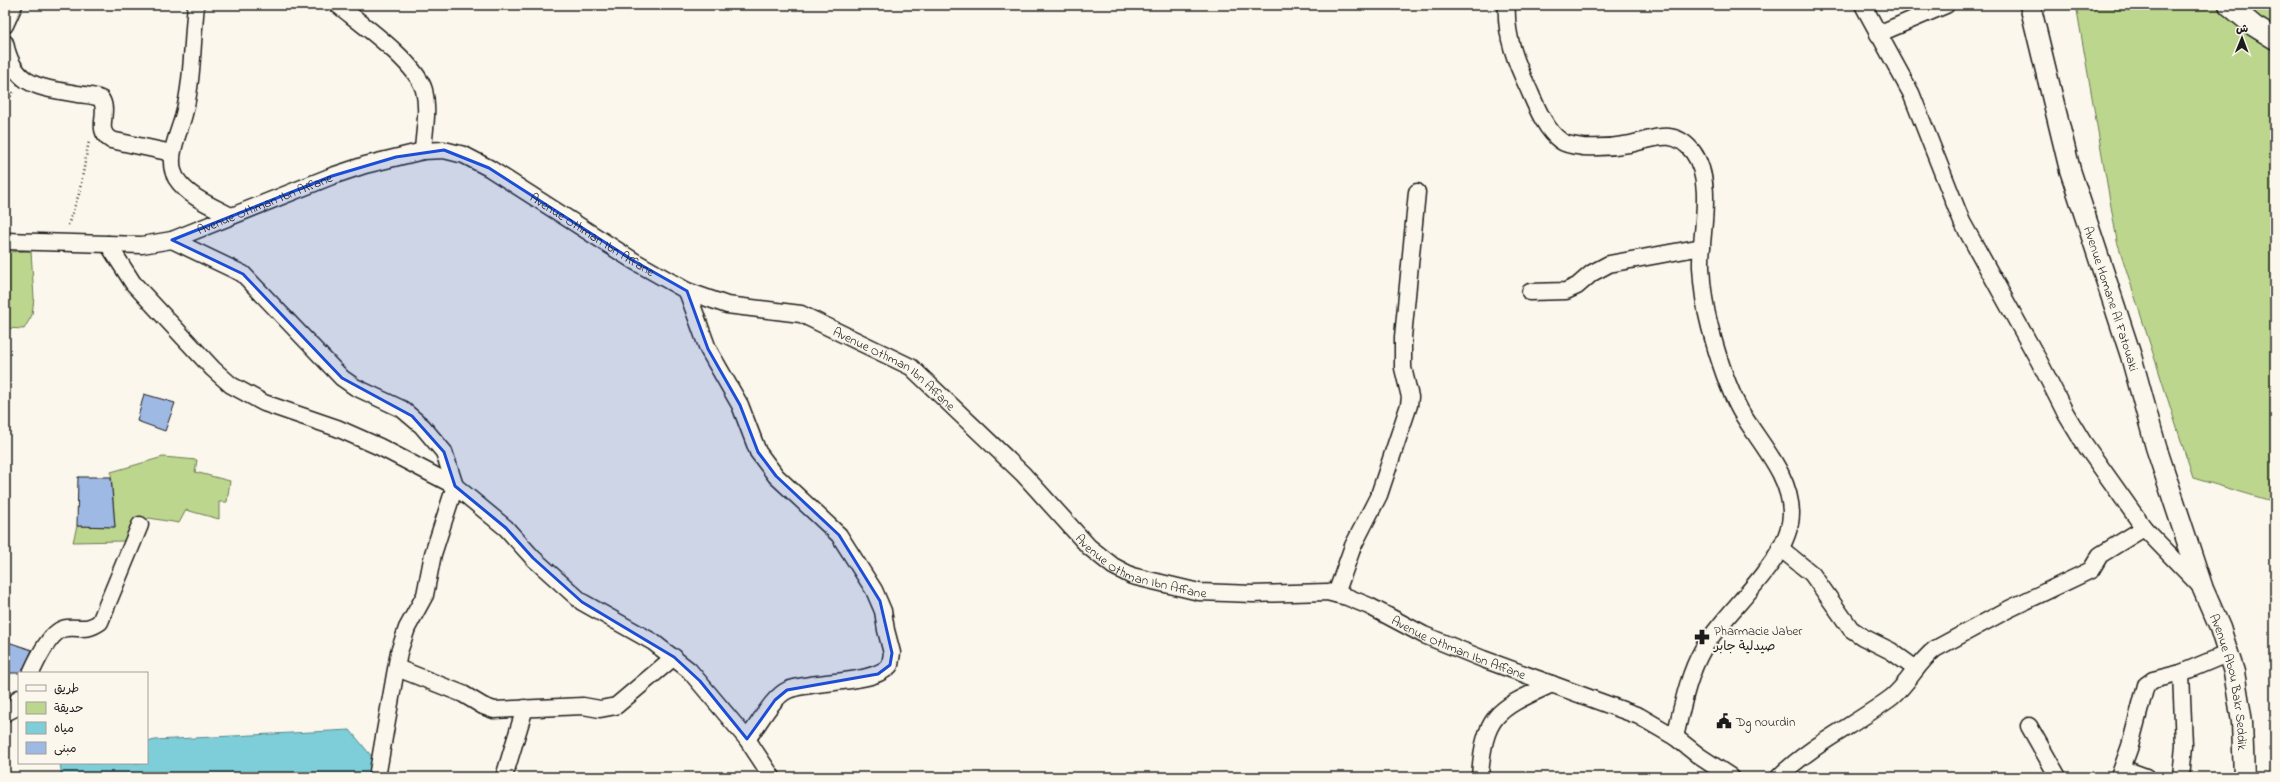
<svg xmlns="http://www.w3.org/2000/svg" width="2280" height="782" viewBox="0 0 2280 782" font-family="'Indie Flower','Playpen Sans Arabic',sans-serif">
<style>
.green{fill:#bcd68d;stroke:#6c7954}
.water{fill:#7eced9;stroke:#57878d}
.building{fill:#9fb9e5;stroke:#1c1c1c}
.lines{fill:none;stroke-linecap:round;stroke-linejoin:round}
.minor-casing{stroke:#1c1c1c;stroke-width:19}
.tertiary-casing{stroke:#1c1c1c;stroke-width:23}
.path{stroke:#1c1c1c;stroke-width:2.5;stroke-dasharray:1 3;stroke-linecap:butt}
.minor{stroke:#fbf7ec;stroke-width:16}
.tertiary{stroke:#fbf7ec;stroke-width:20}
.marked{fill:#1d4ed8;fill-opacity:0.2;stroke:#1d4ed8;stroke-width:3;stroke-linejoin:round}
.labels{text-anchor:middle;stroke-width:4;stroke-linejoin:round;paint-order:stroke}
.street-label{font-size:13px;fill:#1c1c1c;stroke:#fbf7ec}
.poi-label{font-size:13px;fill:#1c1c1c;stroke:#fbf7ec;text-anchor:start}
</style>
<rect width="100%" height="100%" fill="#fbf7ec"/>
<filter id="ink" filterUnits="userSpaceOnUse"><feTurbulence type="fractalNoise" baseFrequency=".025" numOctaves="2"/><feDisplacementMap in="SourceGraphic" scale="8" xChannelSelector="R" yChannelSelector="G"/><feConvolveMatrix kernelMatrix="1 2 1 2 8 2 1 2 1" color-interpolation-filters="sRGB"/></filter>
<g filter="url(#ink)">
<g class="green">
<polygon points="2076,5 2275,5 2275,502 2193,478 2117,241"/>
<polygon points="31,251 34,298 32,315 24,329 5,328 5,252"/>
<polygon points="163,457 197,460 195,472 230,481 227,502 219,502 219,519 186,510 179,523 149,518 140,525 133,543 124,541 73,542 77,526 115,527 111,472"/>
</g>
<polygon class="water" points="350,730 378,764 379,777 62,777 60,763 147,763 147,742 155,740"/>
<g class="building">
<polygon points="144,394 175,403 165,431 137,421"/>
<polygon points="78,477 111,477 115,527 77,526"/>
<polygon points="5,641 32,650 22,673 5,673"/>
</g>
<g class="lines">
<g class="minor-casing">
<g id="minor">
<path d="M196,5C192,41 193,79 184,114C179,134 165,158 176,178C188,197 212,206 231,216"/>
<path d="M338,5C360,23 416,62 424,90C429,110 424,131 423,151"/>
<path d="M1507,5C1505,35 1516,63 1529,90C1536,106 1546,131 1561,141C1566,145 1576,146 1583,147C1599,148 1614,147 1630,144C1654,139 1674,127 1693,152C1715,182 1700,234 1701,267C1702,287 1705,308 1710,327C1717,354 1727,386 1740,410C1758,442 1791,474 1791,514C1790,561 1726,609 1703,649C1688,675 1682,708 1675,737"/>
<polyline points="1863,5 1911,93 1962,222 2039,361 2066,414 2083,442 2144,528 2202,588"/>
<polyline points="5,25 14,5"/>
<polyline points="1878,34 1946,5"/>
<path d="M5,43C14,87 39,87 77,94C84,95 94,95 101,99C110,113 94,130 111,140L172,153"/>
<polyline points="172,240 243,274 342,378 355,387 402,409 422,426 444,452 455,486 433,554 425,595 407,628 399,652 377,777"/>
<path id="s1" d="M5,241L142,245L172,240L332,176L365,165L423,151L444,150L464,155L489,168L634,261L687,291L727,305L801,314L911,367L1023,474L1089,547L1113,566L1132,576L1199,592L1253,594L1327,592L1347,597L1369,606L1424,635L1483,659L1639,716L1675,737L1699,756L1731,777"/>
<polyline points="108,244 133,283 213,369 231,385 264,403 337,428 380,447 455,486 506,528 533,558 582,602 653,642 689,670 747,739 772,777"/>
<path d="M687,291L708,349L740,405L758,452L776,476L839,535L874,590L883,611L886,630L892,653L890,665C874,685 812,680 788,690C772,697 758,726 747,739"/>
<polyline points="1530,292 1566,291 1577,286 1592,273 1609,264 1702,247"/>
<polyline points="1780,548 1812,574 1851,629 1863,637 1891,651 1916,669"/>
<polyline points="1336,594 1353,546 1379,495 1409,405 1410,397 1403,368 1403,337 1417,192"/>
<polyline points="397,668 463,694 483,706 494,710 583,706 600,709 616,706 674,657"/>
<path d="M31,673C37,660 51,629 67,628C82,627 87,631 100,622L140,525"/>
<polyline points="5,713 15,708 19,698"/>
<polyline points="2029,726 2058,777"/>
<polyline points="2124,769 2146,777"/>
<polyline points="504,777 525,708"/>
<path d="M1480,777C1484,713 1498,709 1552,684"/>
<path d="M1779,777C1812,744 1855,725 1892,697C1909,683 1917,663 1935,649L2009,609L2091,570L2100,555L2144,528"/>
<polyline points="2119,777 2130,746 2146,685 2153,680 2181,673 2229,653"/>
<polyline points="2181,777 2184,746 2181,673"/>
</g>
</g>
<g class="tertiary-casing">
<g id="tertiary">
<path id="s2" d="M2030,5L2070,170L2131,356L2156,447L2203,589L2220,628L2234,672L2242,722L2244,777"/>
<polyline points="2229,5 2254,26 2275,39"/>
</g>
</g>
<g class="path">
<polyline points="5,107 13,92"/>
<polyline points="68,225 79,194 89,141"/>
<polyline points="5,383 6,383"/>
</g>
<use href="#minor" class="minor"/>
<use href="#tertiary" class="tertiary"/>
</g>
</g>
<path class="marked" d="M444,150L489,168L634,261L687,291L708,349L740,405L758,452L776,476L839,535L880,601L892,653L890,665L878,674L787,690L775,700L747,739L700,681L674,657L582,602L533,558L506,528L455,486L444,452L412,416L342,378L243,274L172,240L332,176L396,157Z"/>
<defs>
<g id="pharmacy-bare" transform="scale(1.2)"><path d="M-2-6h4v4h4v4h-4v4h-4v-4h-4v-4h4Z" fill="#1c1c1c" stroke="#fbf7ec" stroke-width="2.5" paint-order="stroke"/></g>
<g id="civic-bare" transform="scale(1.2)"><path d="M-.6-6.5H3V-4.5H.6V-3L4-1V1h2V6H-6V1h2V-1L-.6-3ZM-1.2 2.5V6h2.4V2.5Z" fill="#1c1c1c" stroke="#fbf7ec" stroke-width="2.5" paint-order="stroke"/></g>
</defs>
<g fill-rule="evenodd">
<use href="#pharmacy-bare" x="1702" y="637"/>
<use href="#civic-bare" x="1724" y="721"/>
</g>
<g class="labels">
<g class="street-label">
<text dy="5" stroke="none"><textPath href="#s1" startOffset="267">Avenue Othman Ibn Affane</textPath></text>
<text dy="5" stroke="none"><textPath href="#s1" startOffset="627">Avenue Othman Ibn Affane</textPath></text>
<text dy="5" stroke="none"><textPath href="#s2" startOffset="305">Avenue Homane Al Fatouaki</textPath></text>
<text dy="5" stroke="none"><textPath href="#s1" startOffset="963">Avenue Othman Ibn Affane</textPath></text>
<text dy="5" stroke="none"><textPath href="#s1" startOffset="1286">Avenue Othman Ibn Affane</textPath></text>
<text dy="5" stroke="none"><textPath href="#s1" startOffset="1622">Avenue Othman Ibn Affane</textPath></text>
<text dy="5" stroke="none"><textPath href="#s2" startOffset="707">Avenue Abou Bakr Seddik</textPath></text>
</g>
<g class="poi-label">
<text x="1714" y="635">Pharmacie Jaber<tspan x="1714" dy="15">صيدلية جابر</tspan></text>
<text x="1736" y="726">Dg nourdin</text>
</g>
</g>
<rect width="2280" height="782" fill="none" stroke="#fbf7ec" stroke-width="20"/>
<rect x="10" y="10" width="2260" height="762" fill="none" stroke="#1c1c1c" stroke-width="1.5" filter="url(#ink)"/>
<rect x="18" y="672" width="130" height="92" fill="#fbf7ec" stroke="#a29f99"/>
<rect x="26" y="685" width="20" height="6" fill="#fbf7ec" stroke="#a29f99"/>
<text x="54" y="692" font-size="12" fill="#1c1c1c">طريق</text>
<rect x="26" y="702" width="20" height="12" fill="#bcd68d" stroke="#a29f99"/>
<text x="54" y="712" font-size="12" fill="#1c1c1c">حديقة</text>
<rect x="26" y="722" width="20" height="12" fill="#7eced9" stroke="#a29f99"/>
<text x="54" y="732" font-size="12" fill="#1c1c1c">مياه</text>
<rect x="26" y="742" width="20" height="12" fill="#9fb9e5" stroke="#a29f99"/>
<text x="54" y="752" font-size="12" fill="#1c1c1c">مبنى</text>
<g transform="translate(2242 38) rotate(1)" stroke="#fbf7ec" stroke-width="3" paint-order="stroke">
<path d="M0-3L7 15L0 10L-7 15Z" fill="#1c1c1c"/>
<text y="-6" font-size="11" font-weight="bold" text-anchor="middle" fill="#1c1c1c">ش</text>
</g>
</svg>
